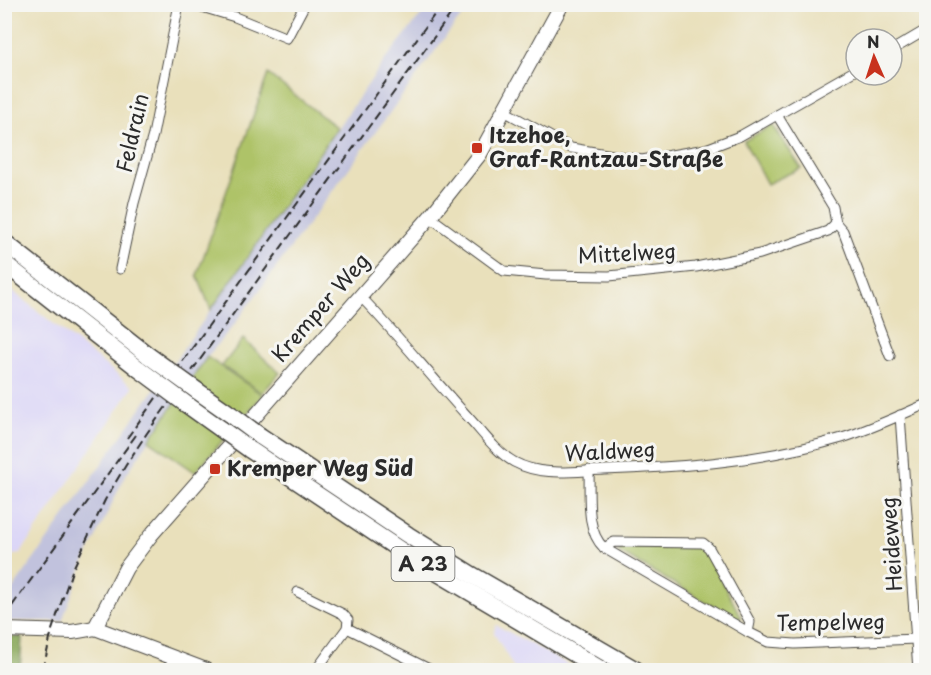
<svg xmlns="http://www.w3.org/2000/svg" width="931" height="675" viewBox="0 0 931 675" font-family="'Playpen Sans',sans-serif">
<style>
.built{fill:#dbd6f7}
.industrial{fill:#c1c2dd}
.green{fill:#aec368;stroke:#6c774a;stroke-width:1.5}
.forest{fill:#8aa95c;stroke:#5a6a44;stroke-width:1.5}
.lines{fill:none;stroke-linecap:round;stroke-linejoin:round}
.street-casing{stroke:#484641;stroke-width:11}
.secondary-casing{stroke:#484641;stroke-width:16}
.highway-casing{stroke:#484641;stroke-width:19}
.street{stroke:#fff;stroke-width:9}
.secondary{stroke:#fff;stroke-width:14}
.highway{stroke:#fff;stroke-width:16}
.rail{stroke:#2b2b2b;stroke-width:2;stroke-dasharray:9 4.5;stroke-linecap:butt}
.highway-bridge-casing{stroke:#484641;stroke-width:19;stroke-linecap:butt}
.highway-bridge{stroke:#fff;stroke-width:16}
.poi-dot{fill:#c8321e;stroke:#f6f6f2;stroke-width:2}
.labels{text-anchor:middle;stroke-width:6;stroke-linejoin:round;paint-order:stroke}
.shield{fill:#f6f6f2;stroke:#686867;stroke-width:1.5}
.shield-label{font-size:20px;font-weight:bold;fill:#2b2b2b}
.street-label{font-size:21px;fill:#2b2b2b;stroke:#f6f6f2}
.poi-label{font-size:21px;font-weight:bold;fill:#2b2b2b;stroke:#f6f6f2;text-anchor:start}
</style>
<rect width="100%" height="100%" fill="#f6f6f2"/>
<filter id="ink" filterUnits="userSpaceOnUse"><feTurbulence type="fractalNoise" baseFrequency=".0167" numOctaves="2"/><feDisplacementMap in="SourceGraphic" scale="12" xChannelSelector="R" yChannelSelector="G"/><feConvolveMatrix kernelMatrix="1 2 1 2 8 2 1 2 1" color-interpolation-filters="sRGB"/></filter>
<filter id="wash" filterUnits="userSpaceOnUse"><feTurbulence type="fractalNoise" baseFrequency=".008" numOctaves="4" result="noise"/><feDisplacementMap in="SourceGraphic" scale="24" xChannelSelector="R" yChannelSelector="G"/><feGaussianBlur stdDeviation="1.35" result="paint"/><feColorMatrix in="noise" values="0 0 0 0 0 0 0 0 0 0 0 0 0 0 0 0 0 1.4 0 .05"/><feComposite in="paint" operator="in"/></filter>
<g filter="url(#wash)">
<rect width="100%" height="100%" fill="#e9e0bb"/>
<g class="built">
<polygon points="5,285 133,387 20,554 5,556"/>
<polygon points="496,625 578,670 515,670 494,633"/>
</g>
<polygon class="industrial" points="429,5 471,5 449,32 234,325 207,357 125,476 83,565 62,621 5,621 5,600 211,310 385,60"/>
<g class="green">
<polygon points="268,74 337,128 211,310 197,275"/>
<polygon points="773,125 801,168 767,184 744,141"/>
<polygon points="243,339 280,373 262,393 222,366"/>
<polygon points="207,357 263,395 195,472 149,440"/>
<polygon points="622,545 700,546 705,549 741,617 737,620 619,552 619,547"/>
</g>
<polygon class="forest" points="4,637 22,637 20,670 5,670"/>
</g>
<g filter="url(#ink)">
<g class="lines">
<g class="street-casing">
<g id="street">
<polyline points="192,4 235,17 287,38 305,4"/>
<polyline points="892,50 926,30"/>
<polyline points="504,111 571,148 642,160 706,149 740,136 856,70"/>
<polyline points="430,217 504,271 546,275 609,276 696,267 760,254 828,231 836,223 833,207 777,115"/>
<polyline points="836,223 843,231 890,356"/>
<polyline points="120,269 134,203 153,135 179,4"/>
<path d="M360,296C398,335 432,378 469,418C483,433 496,452 514,462C542,477 573,471 604,470C685,467 764,461 842,438C871,429 899,416 926,404"/>
<polyline points="900,415 918,670"/>
<path d="M589,470C590,495 585,530 604,548L748,632L768,642L795,644L916,639"/>
<polyline points="604,548 614,542 703,543 709,548 750,622 748,632"/>
<polyline points="298,592 343,614 348,620 347,628 316,670"/>
<polyline points="347,628 431,670"/>
</g>
</g>
<g class="secondary-casing">
<g id="secondary">
<polyline points="95,628 126,568 151,535 430,217 480,154 562,4"/>
<polyline points="95,628 206,670"/>
<polyline points="4,630 72,632 95,628"/>
</g>
</g>
<g class="highway-casing">
<g id="highway">
<polyline points="4,242 149,356"/>
<polyline points="4,263 139,369"/>
<polyline points="196,390 233,416"/>
<polyline points="186,404 221,429"/>
<polyline points="260,436 408,535 472,575 636,670"/>
<polyline points="249,449 406,554 602,670"/>
</g>
</g>
<use href="#street" class="street"/>
<use href="#secondary" class="secondary"/>
<use href="#highway" class="highway"/>
<g class="rail">
<polyline points="127,438 442,4"/>
<polyline points="4,617 136,435"/>
<polyline points="43,670 52,630 72,571 105,500 126,465 147,433 262,274 458,4"/>
</g>
<g class="highway-bridge-casing">
<g id="highway-bridge">
<polyline points="149,356 196,390"/>
<polyline points="139,369 186,404"/>
<polyline points="233,416 260,436"/>
<polyline points="221,429 249,449"/>
</g>
</g>
<use href="#highway-bridge" class="highway-bridge"/>
</g>
</g>
<g class="poi-dot">
<rect x="471" y="142" width="12" height="12" rx="3"/>
<rect x="209" y="463" width="12" height="12" rx="3"/>
</g>
<g class="labels">
<rect class="shield" x="391.5" y="547" width="63" height="34" rx="4.5"/>
<g class="shield-label">
<text x="423" y="571">A 23</text>
</g>
<g class="street-label">
<text transform="translate(133 133) rotate(-77)" y="7">Feldrain</text>
<text transform="translate(627 254) rotate(-3)" y="7">Mittelweg</text>
<text transform="translate(321 308) rotate(-49)" y="7">Kremper Weg</text>
<text transform="translate(610 452) rotate(-3)" y="7">Waldweg</text>
<text transform="translate(892 544) rotate(-94)" y="7">Heideweg</text>
<text transform="translate(831 623) rotate(-1)" y="7">Tempelweg</text>
</g>
<g class="poi-label">
<text x="489" y="143">Itzehoe,<tspan x="489" dy="24">Graf-Rantzau-Straße</tspan></text>
<text x="227" y="476">Kremper Weg Süd</text>
</g>
</g>
<rect width="931" height="675" fill="none" stroke="#f6f6f2" stroke-width="24"/>
<g transform="translate(874 57) rotate(357)"><circle r="28" fill="#f6f6f2" stroke="#a5a5a2" stroke-width="1.5"/>
<path d="M0-4.5L10 22L0 15L-10 22Z" fill="#c8321e"/>
<text y="-9" font-size="16" font-weight="bold" text-anchor="middle" fill="#2b2b2b">N</text>
</g>
</svg>
